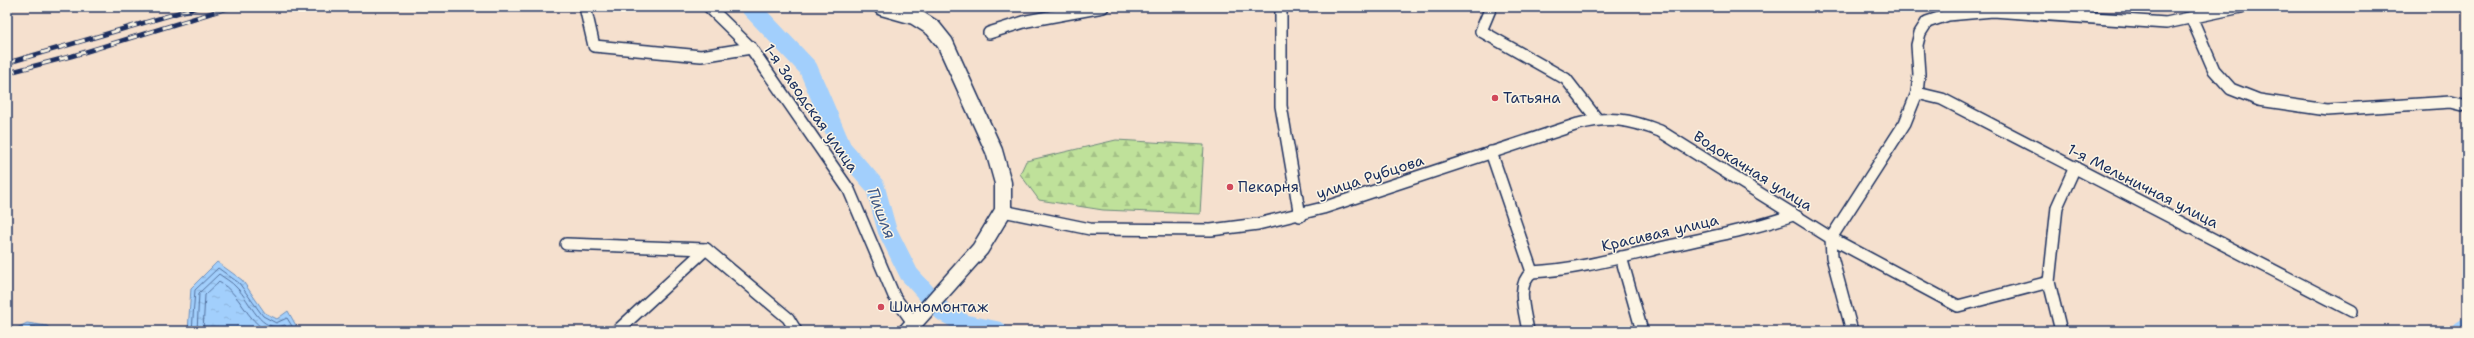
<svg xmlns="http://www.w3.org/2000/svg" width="2474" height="338" viewBox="0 0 2474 338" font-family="'Shantell Sans',sans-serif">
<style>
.forest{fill:url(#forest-firs);stroke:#6d887c}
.water{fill:url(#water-ripples);stroke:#6c8fbd}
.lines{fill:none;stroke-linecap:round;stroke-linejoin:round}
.shore{stroke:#516f9d;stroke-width:1}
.river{stroke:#a2cffc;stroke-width:19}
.street-casing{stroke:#1b2f5e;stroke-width:14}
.secondary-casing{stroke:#1b2f5e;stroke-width:19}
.street{stroke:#fcf5e5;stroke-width:11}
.secondary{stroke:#fcf5e5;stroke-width:16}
.rail-casing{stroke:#1b2f5e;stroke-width:4.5}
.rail{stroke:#fcf5e5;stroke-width:3;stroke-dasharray:9;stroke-linecap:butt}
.poi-dot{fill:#d1495b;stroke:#fcf5e5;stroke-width:1.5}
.labels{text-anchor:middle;stroke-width:3;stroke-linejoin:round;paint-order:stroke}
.poi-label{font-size:15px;fill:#1b2f5e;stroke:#fcf5e5;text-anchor:start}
.street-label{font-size:15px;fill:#1b2f5e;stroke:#fcf5e5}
.water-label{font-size:16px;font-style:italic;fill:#3d5786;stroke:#fcf5e5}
</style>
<defs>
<pattern id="forest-firs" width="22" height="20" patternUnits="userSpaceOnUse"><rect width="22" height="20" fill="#bfe19a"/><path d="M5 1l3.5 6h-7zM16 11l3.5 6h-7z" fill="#a4c187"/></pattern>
<pattern id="water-ripples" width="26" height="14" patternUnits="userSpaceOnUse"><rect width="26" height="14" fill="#a2cffc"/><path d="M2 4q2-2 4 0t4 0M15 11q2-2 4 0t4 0" fill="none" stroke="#8bb2da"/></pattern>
</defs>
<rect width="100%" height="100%" fill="#f5e0ce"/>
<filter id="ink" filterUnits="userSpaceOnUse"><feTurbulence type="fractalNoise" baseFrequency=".025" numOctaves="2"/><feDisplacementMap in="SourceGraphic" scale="8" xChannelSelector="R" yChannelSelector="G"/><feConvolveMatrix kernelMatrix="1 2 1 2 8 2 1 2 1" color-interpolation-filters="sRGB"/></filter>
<g filter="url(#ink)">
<polygon class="forest" points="1116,140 1204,145 1200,214 1103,210 1039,200 1020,174 1026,161"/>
<g class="water">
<polygon points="217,262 242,280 265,313 277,319 288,311 299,331 188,331 191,288"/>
<polygon points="27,323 47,326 53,331 11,331"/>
</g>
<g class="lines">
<g class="shore">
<polyline points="192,331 195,290 218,268 239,283 263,316 276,323 287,318 295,331"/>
<path d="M197,331L199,293L219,274C224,278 232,282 236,287C252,302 259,334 285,325L289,331"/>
<path d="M203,331L205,295L219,282C241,294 246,320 267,331"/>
</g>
<g class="river">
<polyline points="750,7 808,68 842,148 875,186 887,230 909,274 943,312 965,324 998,331"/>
<polyline points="2461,331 2467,327"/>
</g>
<g class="street-casing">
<g id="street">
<polyline points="585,7 594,46 701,56 751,48"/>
<polyline points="709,7 751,48 849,190 894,296 914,324"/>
<polyline points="1281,7 1281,106 1300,216"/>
<polyline points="1491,7 1481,31 1566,79 1597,119"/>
<polyline points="2192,19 2214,70 2231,89 2259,100 2327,110 2451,102 2467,106"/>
<polyline points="989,33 1027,21 1103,7"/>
<polyline points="1917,93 1942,99 2352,311"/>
<polyline points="1491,152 1532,272"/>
<path d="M1003,211L1090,229L1211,230L1258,224L1323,208L1578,124C1610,116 1629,119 1660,131L1831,238L1958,306L2049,282"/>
<polyline points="1831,238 1905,123 1917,93 1919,74 1917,45 1920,33 1927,22 1948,15 1993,11 2166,23 2241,7"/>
<polyline points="1831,238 1832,257 1852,331"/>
<polyline points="566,244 706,249"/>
<polyline points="1621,257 1642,331"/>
<path d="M1532,272C1575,270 1618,258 1660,248C1705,238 1750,230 1793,215"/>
<polyline points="617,331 706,249 788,318 796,331"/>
<path d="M1528,331C1525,312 1515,285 1532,272"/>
<polyline points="2061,331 2049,282 2057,207 2075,167"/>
</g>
</g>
<g class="secondary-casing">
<polyline id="secondary" points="882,7 914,16 933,28 945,43 994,151 1003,183 1003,211 980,249 907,331"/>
</g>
<use href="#street" class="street"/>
<use href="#secondary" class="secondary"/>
<g class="rail-casing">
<g id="rail">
<polyline points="7,63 198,7"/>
<polyline points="7,73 72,56 231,7"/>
</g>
</g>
<use href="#rail" class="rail"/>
</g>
</g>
<g class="poi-dot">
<circle cx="1495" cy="98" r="4"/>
<circle cx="1230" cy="187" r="4"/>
<circle cx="881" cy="307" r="4"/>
</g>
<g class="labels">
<g class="poi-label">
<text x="1503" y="103">Татьяна</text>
<text x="1238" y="192">Пекарня</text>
<text x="889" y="312">Шиномонтаж</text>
</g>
<g class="street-label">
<text transform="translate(811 108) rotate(55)" y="5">1-я Заводская улица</text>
<text transform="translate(1753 171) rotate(32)" y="5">Водокачная улица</text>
<text transform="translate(1370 177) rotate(-18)" y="5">улица Рубцова</text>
<text transform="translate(2143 186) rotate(27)" y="5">1-я Мельничная улица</text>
<text transform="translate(1660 233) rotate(-13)" y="5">Красивая улица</text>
</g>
<g class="water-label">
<text transform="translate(882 213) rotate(69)" y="6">Пишля</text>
</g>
</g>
<rect width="2474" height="338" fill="none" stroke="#fcf5e5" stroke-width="24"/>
<rect x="12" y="12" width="2450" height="314" fill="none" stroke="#1b2f5e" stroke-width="1.5" filter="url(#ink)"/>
</svg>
